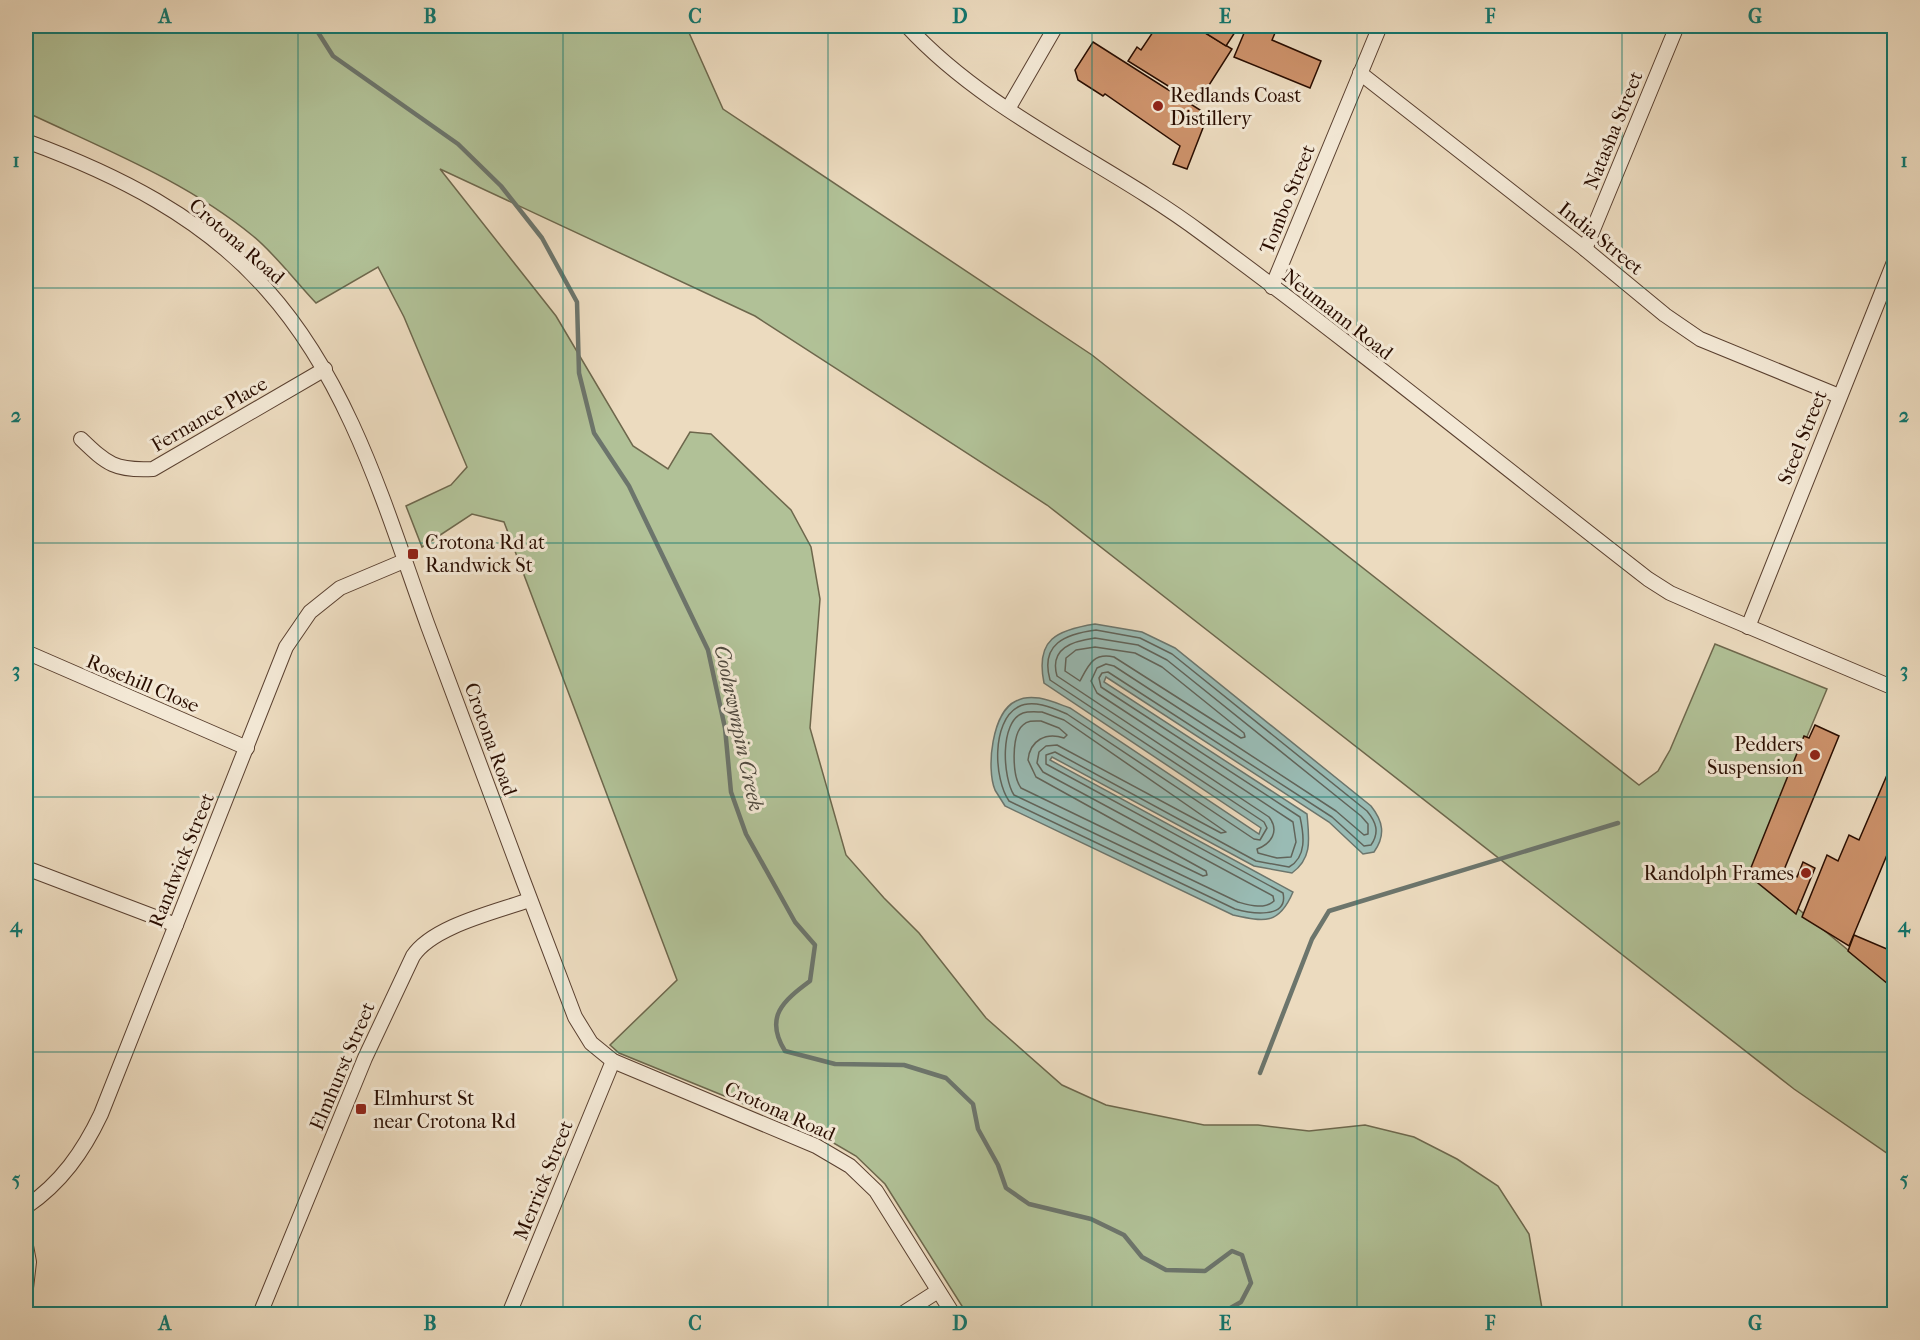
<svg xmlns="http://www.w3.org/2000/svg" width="1920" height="1340" viewBox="0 0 1920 1340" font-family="'IM FELL French Canon',serif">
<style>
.green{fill:#b1c197;stroke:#6d674c;stroke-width:1.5}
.water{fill:#99bbb4;stroke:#6c756c;stroke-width:1.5}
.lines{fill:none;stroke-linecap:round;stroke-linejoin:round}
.shore{stroke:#61645a;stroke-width:1.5}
.stream{stroke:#6c756c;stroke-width:4.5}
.building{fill:#cd926b;stroke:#290d00;stroke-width:1.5}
.street-casing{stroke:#5a4030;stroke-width:16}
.street{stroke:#f3e8d5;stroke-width:14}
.grid{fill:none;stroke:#0f766e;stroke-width:1.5;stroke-opacity:0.55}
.poi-dot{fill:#8f2418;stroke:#f3e8d5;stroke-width:2}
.labels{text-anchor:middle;stroke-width:6;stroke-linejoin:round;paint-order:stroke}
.poi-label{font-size:20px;fill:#290d00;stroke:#f3e8d5;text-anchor:start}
.street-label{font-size:20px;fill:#290d00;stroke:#f3e8d5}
.water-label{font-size:21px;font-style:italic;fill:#504a3f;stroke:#f3e8d5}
.neatline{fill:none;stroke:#0f766e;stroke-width:2}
.grid-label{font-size:20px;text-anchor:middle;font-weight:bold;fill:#0f766e}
</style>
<rect width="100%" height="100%" fill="#ecdbbf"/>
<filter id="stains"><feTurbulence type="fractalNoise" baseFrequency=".00333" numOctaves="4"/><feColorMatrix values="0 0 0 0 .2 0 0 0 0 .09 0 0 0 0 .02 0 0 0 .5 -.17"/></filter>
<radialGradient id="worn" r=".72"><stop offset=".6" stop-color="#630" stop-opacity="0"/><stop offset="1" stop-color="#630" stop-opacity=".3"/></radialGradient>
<path class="green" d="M26,26H686L723,109L1092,355L1639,785L1658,771L1670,750L1715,644L1827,689L1751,870L1894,988V1158L1794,1089L1047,505L755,316L440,169L556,316L633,446L668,469L690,432L711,434L791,510L811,547L820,599L810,728L846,855L884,898L919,933L986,1018L1062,1085L1106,1105L1204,1125H1258L1309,1131L1365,1125L1414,1137L1457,1159L1498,1186L1529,1234L1543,1314H967L885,1184L856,1156L820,1135L619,1053L610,1045L677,980L504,522L472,514L422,547L406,506L451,485L467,467L404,317L378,267L316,303C295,281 276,255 253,236C186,181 104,149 26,112Z"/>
<path class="water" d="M1095,624L1142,632L1175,648L1371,806C1383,821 1386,835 1374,852L1363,854L1329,822L1106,677L1104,682L1307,814C1309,838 1313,858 1292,873L1254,866L1052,757L1050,760L1293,892C1279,925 1265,922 1233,915L1005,806C1002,801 998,795 995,790C986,768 992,712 1016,701C1033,692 1053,702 1070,708L1259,834L1261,828L1044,683C1035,639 1057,630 1095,624Z"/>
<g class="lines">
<g class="shore">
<path d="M1096,630L1140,638L1172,654L1367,811C1376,822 1380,832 1371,845L1364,846L1332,817L1108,672L1102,673L1099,678L1101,687L1300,817C1304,835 1307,857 1289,867L1256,861L1055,752L1046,755V764L1283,893C1289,920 1249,913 1235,909L1009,801C994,779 991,722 1018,707C1033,699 1053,708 1067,714L1254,839L1260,840L1267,828L1264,822L1050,680C1040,644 1065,634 1096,630Z"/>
<path d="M1095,638L1138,645L1167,660L1361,816L1368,824V834L1364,835L1336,811L1114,666L1106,664L1097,668L1091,681L1097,693L1293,822L1296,842L1291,857L1277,858L1258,853L1257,849C1271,844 1280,831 1269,817L1057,676C1049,648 1073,641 1095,638Z"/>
<path d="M1095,647L1135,653L1162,667L1244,733L1245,737L1241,738L1114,657C1093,652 1088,666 1080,681L1065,671L1066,658L1076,650Z"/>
<path d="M1042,712L1064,720L1226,832L1221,833L1057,745L1046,746L1039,752L1037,763L1043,772L1273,896L1274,901C1264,910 1249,905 1238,902L1014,795C1003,778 999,722 1023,713C1029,711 1037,712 1042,712Z"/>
<path d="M1041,721L1059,728L1067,735L1064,738C1046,732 1030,740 1028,760L1036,777L1206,871L1207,875L1203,876L1021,788C1012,776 1011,735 1023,725C1028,720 1035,721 1041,721Z"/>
</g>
<g class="stream">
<path d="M314,26L333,56L458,144L501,186L542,238L577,302L579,373L594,433L629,486L708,650L725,728L731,792L746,834L795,922L815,945L810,981C783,1001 764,1017 785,1051L835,1064L904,1065L946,1078L973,1104L978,1129L998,1165L1006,1188L1029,1204L1091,1219L1124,1235L1142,1257L1166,1270L1205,1271L1232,1251L1242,1255L1251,1283L1241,1302L1220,1314"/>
<polyline points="1260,1073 1312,939 1329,911 1618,823"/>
</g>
</g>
<g class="building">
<polygon points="1157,26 1194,26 1232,49 1197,104 1128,61 1137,47 1141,50"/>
<polygon points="1194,26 1239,26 1226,46"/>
<polygon points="1247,26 1278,26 1272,40 1321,61 1310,88 1234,57"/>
<polygon points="1093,42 1208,115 1187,169 1173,164 1180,146 1105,94 1103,96 1078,80 1075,70"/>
<polygon points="1815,725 1839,736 1784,870 1797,877 1803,862 1815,868 1796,914 1748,875 1804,736 1809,738"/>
<polygon points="1890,768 1894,770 1894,838 1849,946 1802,917 1827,855 1838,861 1849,835 1859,840"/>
<polygon points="1854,935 1894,952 1894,989 1848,951"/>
</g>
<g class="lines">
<g class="street-casing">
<g id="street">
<path d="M907,26C989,115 1107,162 1203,234C1354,345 1500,464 1648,579L1670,593L1709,610L1894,688"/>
<polyline points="1360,73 1585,249 1665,315 1700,339 1839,396"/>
<polyline points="1008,109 1056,26"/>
<path d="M26,141C116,174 203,217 267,290C351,384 386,510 428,626C477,757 525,887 575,1017L591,1043L613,1061L816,1146L850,1166L876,1191L953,1314"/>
<polyline points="1585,249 1677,26"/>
<polyline points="1272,287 1380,26"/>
<path d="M81,439C107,464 115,471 153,469L325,369"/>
<polyline points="1748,627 1894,262"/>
<polyline points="26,652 247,748"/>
<polyline points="26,868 176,925"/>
<path d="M26,1207C61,1183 83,1152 101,1114L286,647L310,612L340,588L404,561"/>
<polyline points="26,1246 29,1262 26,1288"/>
<path d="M260,1314L365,1058L413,956C433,926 496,912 529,900"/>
<polyline points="509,1314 613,1061"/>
<polyline points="902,1314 938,1291"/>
</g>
</g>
<use href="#street" class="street"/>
</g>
<path class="grid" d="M298,26V1314M563,26V1314M828,26V1314M1092,26V1314M1357,26V1314M1622,26V1314M26,288H1894M26,543H1894M26,797H1894M26,1052H1894"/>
<g class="poi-dot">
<circle cx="1158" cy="106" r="6"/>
<rect x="407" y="548" width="12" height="12" rx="3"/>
<circle cx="1815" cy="755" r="6"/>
<circle cx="1806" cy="873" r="6"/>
<rect x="355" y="1103" width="12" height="12" rx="3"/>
</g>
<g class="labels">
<g class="poi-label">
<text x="1170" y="102">Redlands Coast<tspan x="1170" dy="23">Distillery</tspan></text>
<text x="425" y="549">Crotona Rd at<tspan x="425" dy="23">Randwick St</tspan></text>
<text x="1803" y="751" text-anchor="end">Pedders<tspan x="1803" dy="23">Suspension</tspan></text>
<text x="1794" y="880" text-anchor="end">Randolph Frames</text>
<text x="373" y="1105">Elmhurst St<tspan x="373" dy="23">near Crotona Rd</tspan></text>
</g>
<g class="street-label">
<text transform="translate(1613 130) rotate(-68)" y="7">Natasha Street</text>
<text transform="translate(1287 199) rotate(-68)" y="7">Tombo Street</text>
<text transform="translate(1601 238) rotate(39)" y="7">India Street</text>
<text transform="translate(237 241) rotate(41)" y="7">Crotona Road</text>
<text transform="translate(1338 314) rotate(38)" y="7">Neumann Road</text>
<text transform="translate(209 414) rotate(-30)" y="7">Fernance Place</text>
<text transform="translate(1802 437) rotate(-68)" y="7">Steel Street</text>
<text transform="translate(143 683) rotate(23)" y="7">Rosehill Close</text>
<text transform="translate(491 739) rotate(70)" y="7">Crotona Road</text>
<text transform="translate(181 860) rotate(-68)" y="7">Randwick Street</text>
<text transform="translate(342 1066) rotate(-67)" y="7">Elmhurst Street</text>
<text transform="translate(780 1111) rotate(24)" y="7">Crotona Road</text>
<text transform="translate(543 1180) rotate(-68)" y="7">Merrick Street</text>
</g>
<g class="water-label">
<text transform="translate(739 728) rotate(78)" y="7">Coolnwynpin Creek</text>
</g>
</g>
<rect width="1920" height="1340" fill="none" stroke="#ecdbbf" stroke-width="66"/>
<rect x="33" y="33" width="1854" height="1274" class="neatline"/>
<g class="grid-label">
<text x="165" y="23">A</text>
<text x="430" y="23">B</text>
<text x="695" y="23">C</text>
<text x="960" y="23">D</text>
<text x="1225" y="23">E</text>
<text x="1490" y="23">F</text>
<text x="1755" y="23">G</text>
<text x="16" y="167">1</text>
<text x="1904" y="167">1</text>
<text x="16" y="422">2</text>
<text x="1904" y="422">2</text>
<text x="16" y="677">3</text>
<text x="1904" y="677">3</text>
<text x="16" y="932">4</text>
<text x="1904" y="932">4</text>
<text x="16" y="1186">5</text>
<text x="1904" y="1186">5</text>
<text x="165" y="1330">A</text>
<text x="430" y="1330">B</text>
<text x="695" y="1330">C</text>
<text x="960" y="1330">D</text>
<text x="1225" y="1330">E</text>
<text x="1490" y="1330">F</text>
<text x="1755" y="1330">G</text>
</g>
<rect width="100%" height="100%" filter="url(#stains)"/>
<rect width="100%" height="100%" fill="url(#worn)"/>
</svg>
